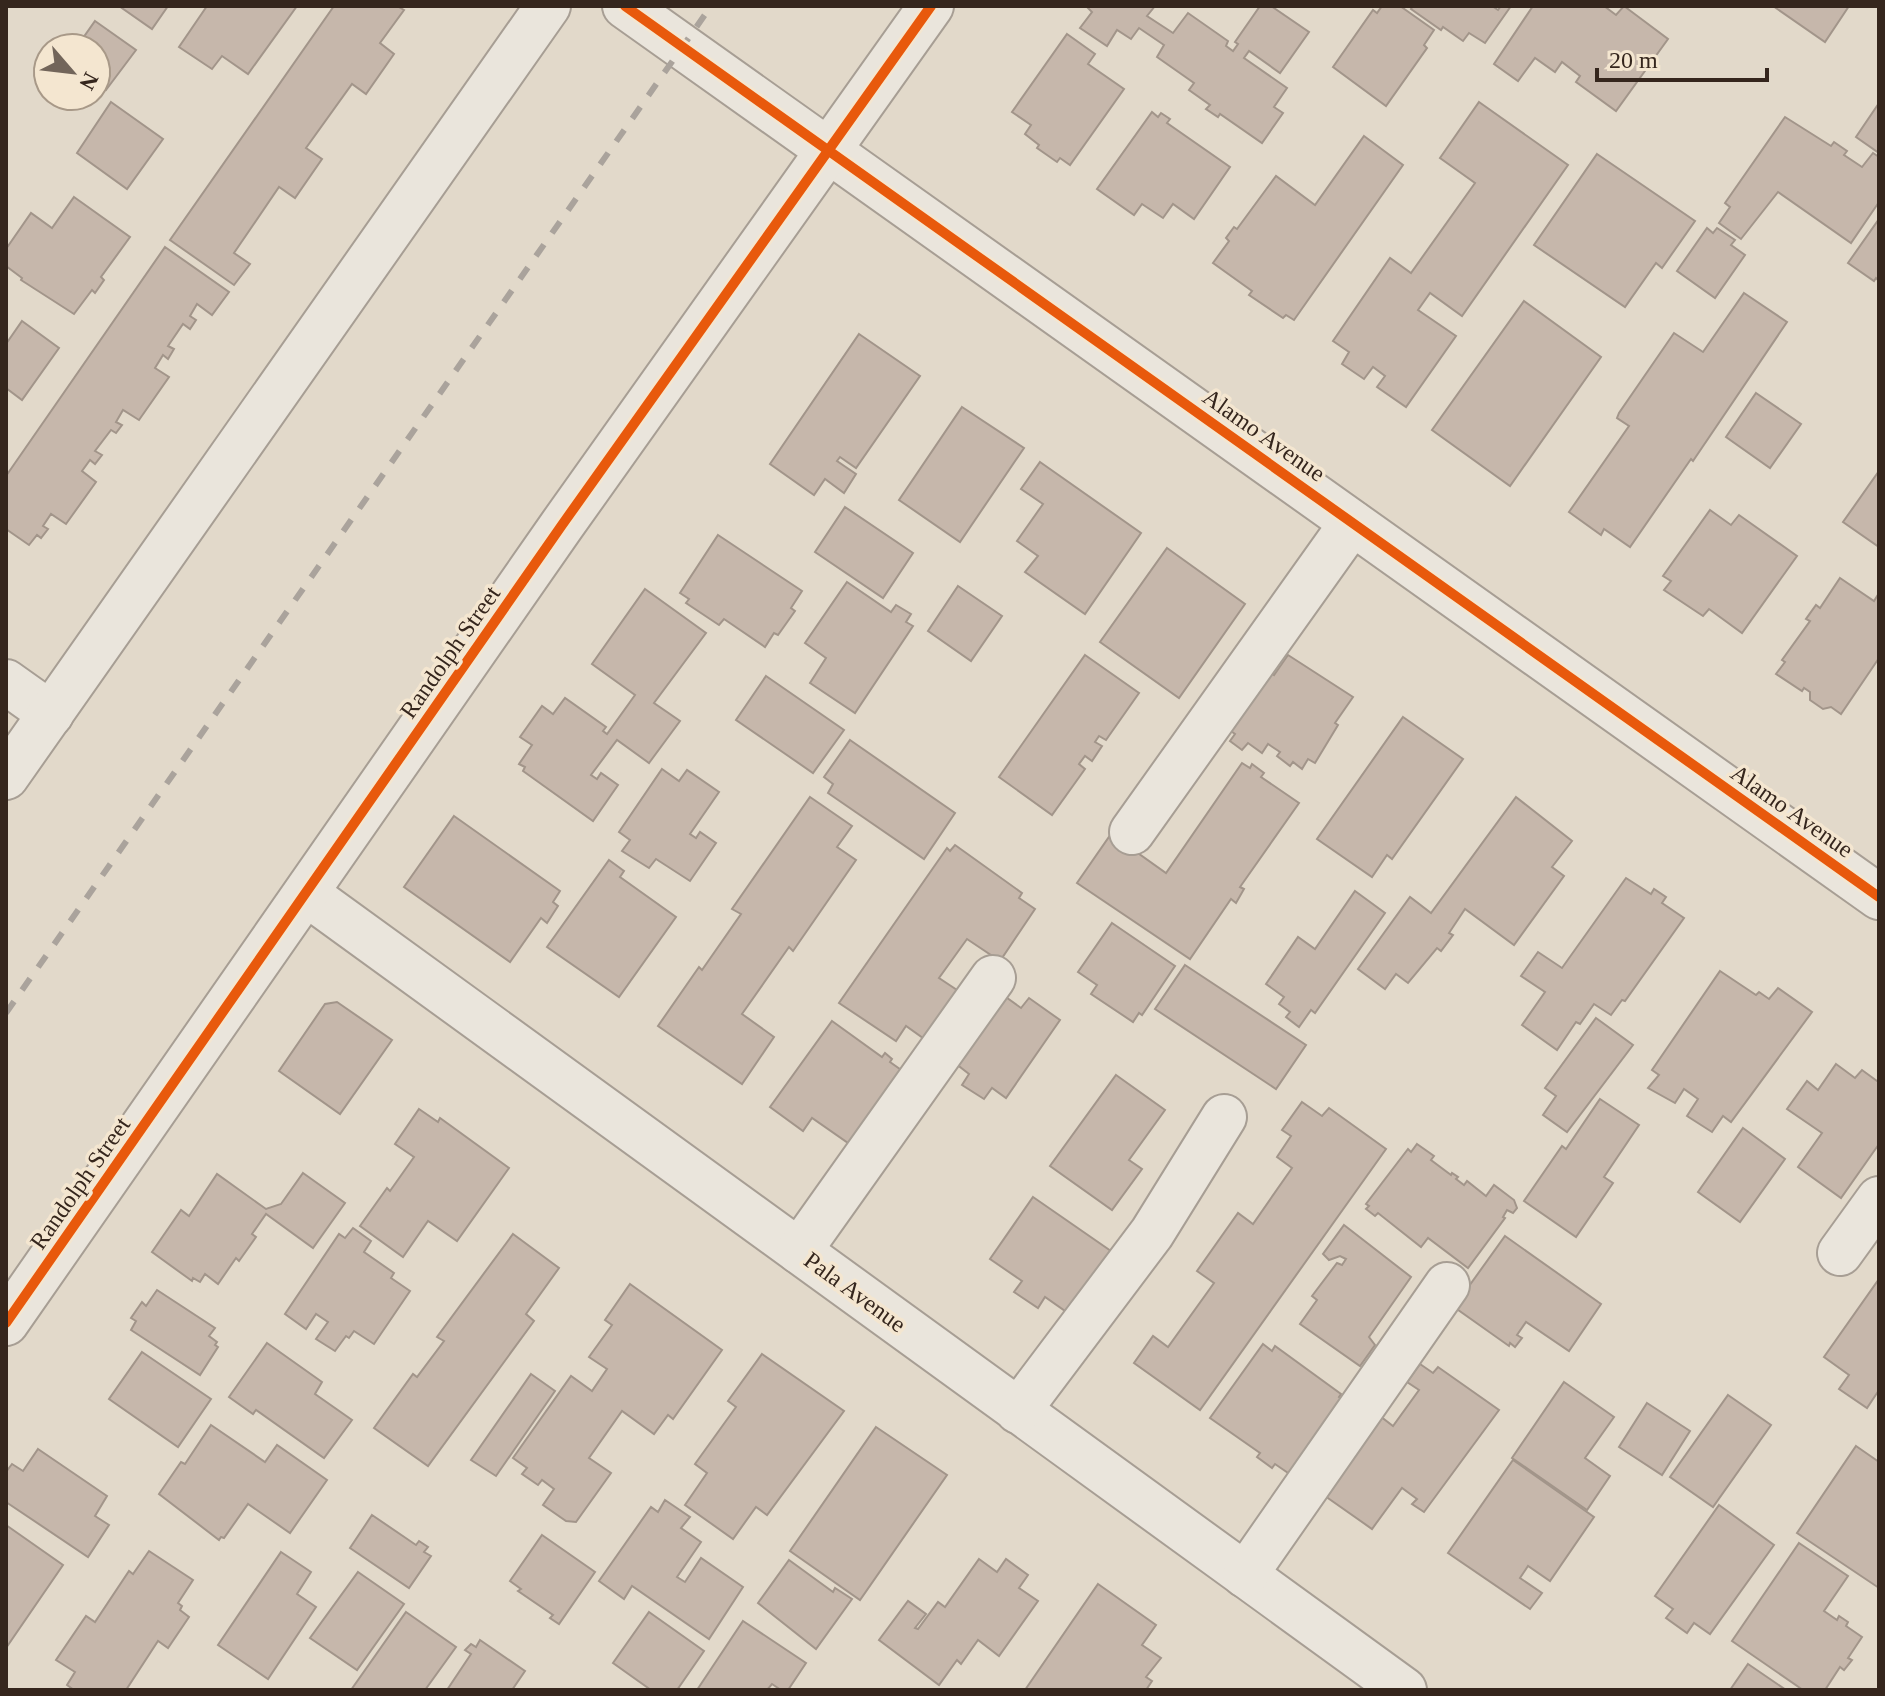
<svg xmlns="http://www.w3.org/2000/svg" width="1885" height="1696" viewBox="0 0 1885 1696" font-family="'Times New Roman',serif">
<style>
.building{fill:#c6b7ab;stroke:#a2958a;stroke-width:2}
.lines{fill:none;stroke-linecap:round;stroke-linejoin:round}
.minor-casing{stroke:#a79e94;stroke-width:48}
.minor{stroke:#eae5dc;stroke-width:44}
.rail{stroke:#aaa39c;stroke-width:6;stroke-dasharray:14 14;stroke-linecap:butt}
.cycleway-casing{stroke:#f4e6d0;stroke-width:15}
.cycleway{stroke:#e8590c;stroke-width:10}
.labels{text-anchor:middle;stroke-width:7;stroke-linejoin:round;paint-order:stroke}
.street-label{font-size:24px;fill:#35261d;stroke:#f4e6d0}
</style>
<rect width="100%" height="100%" fill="#e2d9ca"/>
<g class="building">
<polygon points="119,6 168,6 152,29"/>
<polygon points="207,6 297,6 248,74 222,56 212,69 179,47"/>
<polygon points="334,6 397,6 404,10 380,43 394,54 366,94 352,84 306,148 322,159 295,198 279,187 234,253 250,264 234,285 170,240"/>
<polygon points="1086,6 1155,6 1147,16 1173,33 1188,13 1228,41 1226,46 1233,51 1238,44 1235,42 1260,6 1271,6 1309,32 1280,73 1249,51 1244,58 1287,88 1274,107 1283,113 1262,143 1220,114 1218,117 1206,109 1210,105 1189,90 1194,83 1157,57 1164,45 1139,28 1131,39 1117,30 1107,46 1080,28 1092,12"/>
<polygon points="1382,6 1400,6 1434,30 1424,45 1427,48 1386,106 1333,67 1373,10 1377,13"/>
<polygon points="1413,6 1492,6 1498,10 1501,6 1511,6 1485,43 1469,33 1463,41 1443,27 1441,30 1411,9"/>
<polygon points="1533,6 1604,6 1616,15 1624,6 1668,39 1616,111 1576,82 1580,76 1562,62 1555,72 1535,58 1518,81 1494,64"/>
<polygon points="1773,6 1849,6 1825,42"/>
<polygon points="95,21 136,50 106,90 96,83 96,48 76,48"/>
<polygon points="1067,34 1095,54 1088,64 1124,89 1070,165 1060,158 1057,162 1037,148 1039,145 1025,134 1031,125 1012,112"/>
<polygon points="111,102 163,139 127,189 77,153"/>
<polygon points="1479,102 1568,165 1462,316 1430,293 1418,310 1456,336 1406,407 1377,387 1385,376 1373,367 1364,379 1342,364 1349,352 1333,341 1390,258 1411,273 1475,183 1440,158"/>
<polygon points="1879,103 1879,153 1856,137"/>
<polygon points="1152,112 1158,117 1161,113 1170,119 1167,123 1230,167 1194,219 1173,204 1163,218 1142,204 1134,215 1097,189"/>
<polygon points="1785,117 1831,146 1834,142 1847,151 1844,155 1862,167 1873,153 1879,157 1879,202 1851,243 1778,192 1741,239 1719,223 1730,207 1725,203"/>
<polygon points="1364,136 1403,165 1294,320 1286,315 1283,318 1249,295 1252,291 1213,263 1229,241 1226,238 1234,227 1237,229 1276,176 1315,205"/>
<polygon points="1597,154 1695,221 1662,268 1656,263 1625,307 1534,245"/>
<polygon points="74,197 130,237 101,277 104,280 95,293 92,290 74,314 21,280 22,278 6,266 6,249 31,213 52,228"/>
<polygon points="1879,219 1879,281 1876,278 1874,281 1848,263"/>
<polygon points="1707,228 1713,233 1717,228 1735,240 1731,245 1745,255 1715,298 1677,271"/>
<polygon points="165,247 229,292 212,315 197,304 190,316 196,320 190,329 183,324 168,346 174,349 168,359 163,355 155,368 169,377 139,420 123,410 116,422 122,425 116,433 111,430 95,451 102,455 95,464 90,460 82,471 96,482 66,524 51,514 43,526 48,529 41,538 37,535 29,545 6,529 6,476"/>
<polygon points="1744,293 1787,322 1693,461 1691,459 1630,547 1604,529 1601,535 1569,512 1629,426 1617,418 1619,413 1674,333 1703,352"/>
<polygon points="1524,301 1601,357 1510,486 1432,430"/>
<polygon points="22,321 59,348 22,400 6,388 6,344"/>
<polygon points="859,334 920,376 856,468 840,457 837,461 856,474 844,493 825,479 814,495 770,464"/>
<polygon points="1756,393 1801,424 1770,468 1726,437"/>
<polygon points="962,407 1024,448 960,542 899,500"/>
<polygon points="1040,462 1141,533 1085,614 1025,572 1038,556 1017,541 1043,504 1021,489"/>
<polygon points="1879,471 1879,547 1843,522"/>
<polygon points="845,507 913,553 883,598 815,552"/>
<polygon points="1710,510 1731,525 1739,515 1797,556 1742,633 1709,609 1703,616 1664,590 1671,581 1663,576"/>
<polygon points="718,535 802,591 791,608 795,611 778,635 774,633 765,647 724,619 719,625 686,603 689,599 680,593"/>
<polygon points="1167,548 1245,604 1179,698 1100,642"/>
<polygon points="1840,578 1874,601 1879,593 1879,658 1841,714 1831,707 1823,709 1810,700 1810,692 1804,688 1802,691 1776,674 1785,662 1782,660 1810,621 1806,619 1816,605 1820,608"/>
<polygon points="847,582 891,612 896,605 911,614 906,622 913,626 855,713 810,683 826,658 805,643"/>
<polygon points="958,586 1002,616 971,661 928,631"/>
<polygon points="645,589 706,633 654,703 680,721 649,763 617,740 591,775 597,779 601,773 618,785 593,821 523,771 525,767 519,764 532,745 520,737 542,706 553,714 565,698 606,727 603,731 607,734 635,695 592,664"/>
<polygon points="1085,655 1139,693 1106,740 1099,736 1095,742 1102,746 1092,761 1085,756 1079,764 1085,769 1052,815 999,777"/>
<polygon points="1288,655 1353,697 1335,723 1338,725 1315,763 1308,759 1302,769 1293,762 1290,766 1277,756 1280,752 1268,744 1262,753 1248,743 1242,750 1230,741 1235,734 1224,726 1264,668 1274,675"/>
<polygon points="766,676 844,730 813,773 736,720"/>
<polygon points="1403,717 1463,759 1392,859 1387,855 1372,877 1317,839"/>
<polygon points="850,740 955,813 924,859 828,793 833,784 824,777"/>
<polygon points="1242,763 1250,768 1252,764 1264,773 1261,777 1299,803 1240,887 1244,889 1236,903 1231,899 1190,959 1077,883 1111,834 1166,873"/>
<polygon points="662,769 679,781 687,770 719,792 690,834 696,838 700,832 716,843 690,881 656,859 649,868 622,851 630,840 619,832"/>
<polygon points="810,797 852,826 837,847 856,860 793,951 789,947 742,1014 774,1037 742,1084 658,1026 699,967 702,970 741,914 732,909"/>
<polygon points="1516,797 1572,841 1552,867 1564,876 1514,945 1465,909 1449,933 1453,935 1441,951 1437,948 1408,983 1396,974 1385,989 1358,969 1410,897 1431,913"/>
<polygon points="454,816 560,891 553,902 558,906 547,923 541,918 510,962 404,887"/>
<polygon points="955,845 1022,893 1019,898 1035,909 1000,961 967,939 939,978 963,994 930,1043 906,1026 896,1041 839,1003 947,848 950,851"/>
<polygon points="609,860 624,871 620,877 676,917 619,997 547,947"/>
<polygon points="1626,878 1651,894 1654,889 1666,897 1662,903 1684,918 1625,1001 1622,1000 1611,1015 1594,1004 1580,1024 1576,1022 1557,1050 1522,1025 1545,992 1521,976 1538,952 1562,968"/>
<polygon points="1355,891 1385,913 1315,1013 1311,1010 1299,1027 1286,1017 1290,1012 1279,1004 1284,997 1266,984 1298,937 1315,949"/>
<polygon points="1112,923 1175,966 1142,1015 1139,1013 1133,1022 1091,994 1097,985 1078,972"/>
<polygon points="1185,965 1306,1045 1276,1089 1155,1009"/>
<polygon points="1720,971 1756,995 1759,992 1769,999 1778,988 1812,1012 1731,1122 1723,1116 1712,1132 1687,1116 1698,1099 1684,1089 1675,1103 1648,1088 1659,1075 1652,1070"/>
<polygon points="1003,995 1021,1008 1029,998 1060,1020 1006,1098 992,1088 984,1099 962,1085 969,1074 955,1063"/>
<polygon points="337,1002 392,1040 340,1114 279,1071 325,1004"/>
<polygon points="1596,1018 1633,1045 1567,1132 1543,1115 1556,1096 1545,1088"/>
<polygon points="832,1021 882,1057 885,1053 892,1059 890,1062 904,1072 851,1145 812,1118 803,1131 770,1107"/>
<polygon points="1836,1064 1855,1078 1862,1070 1877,1081 1879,1079 1879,1144 1841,1198 1798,1167 1822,1133 1787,1109 1807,1081 1818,1090"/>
<polygon points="1116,1075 1165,1110 1129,1160 1142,1169 1112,1210 1050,1166"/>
<polygon points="1600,1099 1639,1125 1604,1177 1613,1183 1576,1237 1524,1201 1562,1146 1566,1149"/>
<polygon points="1302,1102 1322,1116 1329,1108 1386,1149 1200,1410 1134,1363 1153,1336 1168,1347 1214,1283 1197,1271 1238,1213 1253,1224 1292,1168 1277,1157 1291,1136 1282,1130"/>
<polygon points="419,1109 438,1122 440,1118 509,1168 457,1241 428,1221 403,1257 360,1226 387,1188 390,1191 414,1157 395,1144"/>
<polygon points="1743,1128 1785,1159 1740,1222 1698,1192"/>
<polygon points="1417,1144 1434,1156 1431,1160 1451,1175 1452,1173 1458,1177 1456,1179 1464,1185 1467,1181 1486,1196 1494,1185 1514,1200 1517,1208 1513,1213 1507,1210 1503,1217 1505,1218 1468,1268 1428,1238 1421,1247 1378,1213 1375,1216 1366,1209 1369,1206 1366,1204 1408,1149 1411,1152"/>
<polygon points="303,1173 345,1203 313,1248 266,1214 252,1234 256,1237 239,1261 236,1258 218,1284 205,1274 200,1282 193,1278 192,1281 152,1252 181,1210 189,1216 217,1174 266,1209 281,1204"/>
<polygon points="1033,1197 1121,1258 1078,1320 1045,1297 1038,1308 1014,1292 1022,1281 990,1259"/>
<polygon points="1344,1225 1411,1277 1369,1337 1375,1345 1360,1366 1300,1324 1317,1300 1312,1296 1337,1263 1342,1265 1346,1259 1340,1256 1329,1260 1323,1254"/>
<polygon points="353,1228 371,1241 364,1252 394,1273 391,1278 410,1291 374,1344 354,1331 349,1338 346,1336 335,1351 316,1339 328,1322 316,1314 306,1329 285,1314 339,1234 345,1238"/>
<polygon points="513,1234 559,1268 526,1314 534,1321 428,1466 374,1428 413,1374 417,1377 444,1341 437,1337"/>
<polygon points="1505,1236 1601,1304 1569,1351 1526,1322 1517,1335 1522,1338 1515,1347 1510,1343 1509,1346 1454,1307"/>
<polygon points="1879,1279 1879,1390 1867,1408 1839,1389 1849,1375 1824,1357"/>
<polygon points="630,1284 722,1350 673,1419 668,1415 654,1434 622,1411 589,1458 611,1473 576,1522 566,1521 543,1505 554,1489 542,1480 538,1485 522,1474 527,1468 513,1458 571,1376 592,1391 607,1369 589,1357 612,1325 605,1320"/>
<polygon points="157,1290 215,1328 209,1336 217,1342 215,1345 218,1347 200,1375 131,1330 136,1321 131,1318 142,1302 146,1306"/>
<polygon points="267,1343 322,1382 315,1394 352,1420 324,1458 256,1410 253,1414 229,1397"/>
<polygon points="1263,1344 1272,1351 1275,1346 1341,1394 1339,1397 1349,1404 1297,1479 1275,1464 1272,1468 1257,1457 1260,1453 1210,1418"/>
<polygon points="142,1352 211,1399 178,1447 109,1399"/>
<polygon points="762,1354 844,1411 767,1515 756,1507 733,1539 685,1505 707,1473 695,1464 736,1407 728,1401"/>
<polygon points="1420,1364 1433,1373 1438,1367 1499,1410 1424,1512 1412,1504 1417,1499 1402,1488 1372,1529 1325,1496 1376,1413 1393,1426 1419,1390 1407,1382"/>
<polygon points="531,1374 555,1391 496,1476 471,1460"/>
<polygon points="1564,1382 1614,1417 1585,1458 1610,1476 1587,1510 1512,1458"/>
<polygon points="1728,1395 1771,1425 1713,1507 1670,1477"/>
<polygon points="1647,1403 1690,1431 1662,1475 1619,1447"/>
<polygon points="211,1425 265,1462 277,1445 327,1480 290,1533 248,1504 224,1538 221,1537 219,1540 159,1494 181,1462 185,1464"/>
<polygon points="876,1427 947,1475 860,1600 790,1551"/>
<polygon points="1856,1446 1879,1462 1879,1588 1797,1533"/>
<polygon points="38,1449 107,1496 95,1516 109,1525 88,1557 6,1502 6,1472 12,1464 23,1471"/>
<polygon points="1513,1460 1594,1517 1550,1581 1528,1566 1520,1578 1542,1593 1530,1609 1448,1553"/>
<polygon points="665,1500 690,1517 681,1528 701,1542 677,1577 685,1582 701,1558 743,1587 709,1639 632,1586 624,1599 599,1581 651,1507 658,1512"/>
<polygon points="1719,1505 1774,1545 1710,1634 1694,1623 1687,1633 1666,1618 1673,1609 1655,1596"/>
<polygon points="372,1515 416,1545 419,1541 428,1547 424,1552 431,1556 409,1588 350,1548"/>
<polygon points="6,1525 63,1565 6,1648"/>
<polygon points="542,1535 595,1572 559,1624 550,1618 553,1615 518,1591 521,1589 510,1581"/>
<polygon points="1799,1543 1848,1576 1824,1611 1837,1620 1839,1616 1848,1622 1846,1626 1862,1637 1848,1658 1852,1660 1844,1670 1840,1667 1825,1690 1803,1690 1732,1641"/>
<polygon points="149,1551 193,1580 178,1603 182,1606 180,1610 189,1617 168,1648 158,1641 126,1690 74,1690 67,1685 75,1672 56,1660 86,1616 95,1622 129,1571 133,1574"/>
<polygon points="281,1552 311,1572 297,1594 316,1607 268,1679 218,1645"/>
<polygon points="979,1559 997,1572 1006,1559 1028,1575 1019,1588 1038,1601 999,1656 978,1640 961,1664 957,1660 939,1685 879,1640 908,1601 926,1614 915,1628 918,1629 938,1602 945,1607"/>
<polygon points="789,1560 833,1592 835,1588 852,1599 816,1649 758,1603"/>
<polygon points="358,1572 404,1604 357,1670 310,1638"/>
<polygon points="1098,1584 1156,1625 1142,1645 1161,1658 1146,1677 1152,1681 1146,1690 1025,1690"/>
<polygon points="406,1612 456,1647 425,1690 351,1690"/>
<polygon points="649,1612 704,1651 677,1690 651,1690 613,1663"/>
<polygon points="743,1621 806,1663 788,1690 781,1690 772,1684 767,1690 697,1690"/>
<polygon points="480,1640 525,1671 512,1690 447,1690 471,1654 465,1650 471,1644 476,1647"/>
<polygon points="1748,1664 1786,1690 1730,1690"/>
</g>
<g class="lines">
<g class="minor-casing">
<g id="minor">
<polyline points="625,6 1879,897"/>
<polyline points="6,682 51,714"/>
<polyline points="6,777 548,6"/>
<polyline points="1132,832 1352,523"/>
<polyline points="307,894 1404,1690"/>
<polyline points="799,1251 993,978"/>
<polyline points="1840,1253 1879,1199"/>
<polyline points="6,1323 562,525 931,6"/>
<polyline points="1018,1411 1152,1233 1224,1117"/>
<polyline points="1245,1575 1447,1285"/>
</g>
</g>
<use href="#minor" class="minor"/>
<polyline class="rail" points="6,1013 711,6"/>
<g class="cycleway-casing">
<g id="cycleway">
<polyline points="625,6 1879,897"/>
<polyline points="6,1323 562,525 931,6"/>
</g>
</g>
<use href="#cycleway" class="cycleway"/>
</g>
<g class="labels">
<g class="street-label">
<text transform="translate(1264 435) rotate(35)" y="8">Alamo Avenue</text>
<text transform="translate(450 652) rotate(-55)" y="8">Randolph Street</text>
<text transform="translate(1792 811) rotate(35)" y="8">Alamo Avenue</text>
<text transform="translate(80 1183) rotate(-55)" y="8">Randolph Street</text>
<text transform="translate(855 1292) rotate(36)" y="8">Pala Avenue</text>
</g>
</g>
<rect width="1885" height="1696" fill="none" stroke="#35261d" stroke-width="16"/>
<g transform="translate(72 72) rotate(118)"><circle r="38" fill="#f4e6d0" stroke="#a89988" stroke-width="2"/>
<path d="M0-6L14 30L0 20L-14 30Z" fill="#72655a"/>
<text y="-12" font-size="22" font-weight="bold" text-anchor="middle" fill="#35261d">N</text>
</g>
<path d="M1597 68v12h170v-12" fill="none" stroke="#35261d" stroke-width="4"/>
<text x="1609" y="68" font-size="24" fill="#35261d" stroke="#f4e6d0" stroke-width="6" paint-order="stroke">20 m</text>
</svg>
